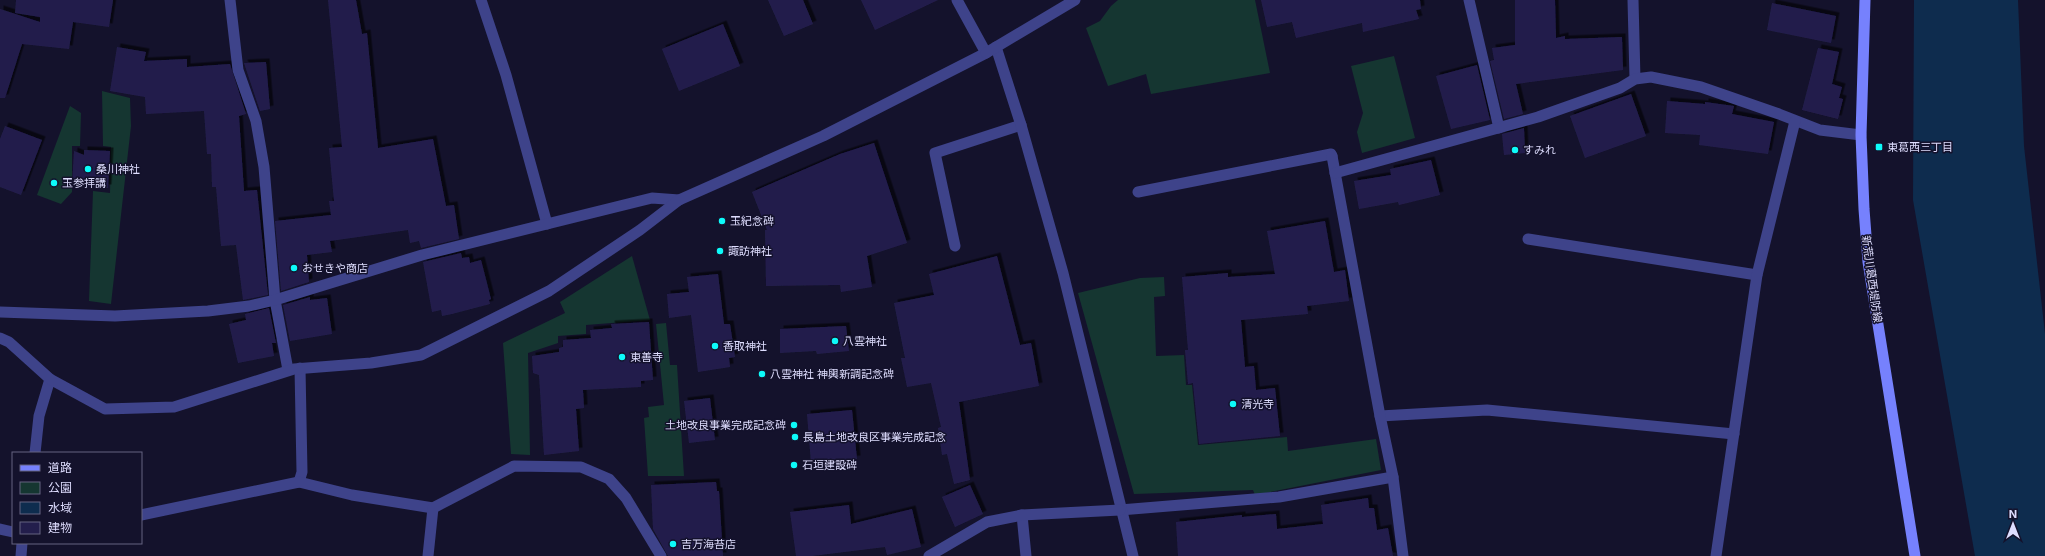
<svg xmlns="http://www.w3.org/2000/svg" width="2045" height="556" viewBox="0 0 2045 556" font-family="Inter,'Noto Sans JP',sans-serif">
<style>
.green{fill:#153631}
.water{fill:#0e2c4e}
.building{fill:#231e4c;filter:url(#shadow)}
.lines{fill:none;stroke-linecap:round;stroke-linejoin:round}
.service{stroke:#3e438a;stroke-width:11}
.minor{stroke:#3e438a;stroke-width:11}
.tertiary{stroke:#3e438a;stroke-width:11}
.secondary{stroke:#7681fd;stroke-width:11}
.poi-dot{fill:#0dfbfa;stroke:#14122c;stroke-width:1.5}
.labels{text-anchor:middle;stroke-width:3;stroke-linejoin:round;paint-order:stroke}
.poi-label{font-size:11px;fill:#deddfe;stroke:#14122c;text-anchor:start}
.street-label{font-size:11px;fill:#deddfe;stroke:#14122c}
</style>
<defs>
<filter id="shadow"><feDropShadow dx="3.5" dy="-3.5" stdDeviation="0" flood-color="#0009"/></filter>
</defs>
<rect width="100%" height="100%" fill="#14122c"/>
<g class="green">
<polygon points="1118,0 1255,0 1270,73 1151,94 1146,74 1108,86 1086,28 1100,21 1111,6"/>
<polygon points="1394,56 1415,138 1362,153 1357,132 1363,113 1351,66"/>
<polygon points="102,91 130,98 131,126 111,304 89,301 93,191 110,193 111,147 103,146"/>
<polygon points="70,106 81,113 80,146 72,146 72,192 61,204 37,195"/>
<polygon points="632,256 650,320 586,325 586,334 558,336 558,343 528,353 530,455 511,454 503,343 565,313 560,302"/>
<polygon points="1164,277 1165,296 1154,297 1156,356 1184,355 1186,385 1192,385 1198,445 1287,437 1288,451 1376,439 1381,470 1255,495 1253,490 1134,494 1078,293 1140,278"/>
<polygon points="666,323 670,365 677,365 684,476 648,476 644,418 649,417 648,407 664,405 656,324"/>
</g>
<polygon class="water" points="1914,0 2018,0 2024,146 2045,334 2045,556 1975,556 1913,200"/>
<g class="building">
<polygon points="16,0 113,0 109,27 73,22 69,49 22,44 5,98 0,98 0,9 40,22 40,17 15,13"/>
<polygon points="328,0 356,0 362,34 367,33 378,148 433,139 446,206 454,205 459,239 421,248 419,241 410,243 408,230 330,241 332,252 307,255 309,282 281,291 275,221 331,215 329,201 334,201 329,148 342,147"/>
<polygon points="768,0 803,0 813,24 784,36"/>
<polygon points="861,0 938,0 875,30"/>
<polygon points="1261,0 1420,0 1421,9 1416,10 1419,19 1363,32 1362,23 1296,38 1292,22 1267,27"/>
<polygon points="1515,0 1555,0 1556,38 1565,36 1565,39 1622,37 1623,70 1516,84 1523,114 1504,119 1490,61 1494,60 1492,48 1515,45"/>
<polygon points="1772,3 1836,16 1831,43 1767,30"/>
<polygon points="723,24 740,66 679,91 662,49"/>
<polygon points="117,47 146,52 144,61 187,59 187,67 230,64 246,114 239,116 244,191 257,190 268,295 243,300 236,245 221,246 216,187 212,187 211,154 207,154 204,111 146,114 145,97 110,91"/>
<polygon points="1818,48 1839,52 1832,84 1842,87 1839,98 1843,99 1838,119 1802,110"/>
<polygon points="266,62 270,109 260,111 244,63"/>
<polygon points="1477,65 1490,120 1451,129 1436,76"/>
<polygon points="1631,94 1646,136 1585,158 1570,116"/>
<polygon points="1667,101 1705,104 1705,102 1734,106 1732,114 1774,122 1768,154 1699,145 1700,135 1665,133"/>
<polygon points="5,126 42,140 21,195 0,187 0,139"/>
<polygon points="1524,128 1525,153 1504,155 1502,134"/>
<polygon points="874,143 907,243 867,256 872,287 841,292 840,285 766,286 765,230 767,230 752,192 840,154"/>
<polygon points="84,150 110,151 108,188 72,186 74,151 84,155"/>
<polygon points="1431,160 1440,195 1399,205 1398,202 1359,209 1354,181 1391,175 1390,169"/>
<polygon points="1325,221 1334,272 1345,270 1349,301 1307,306 1308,314 1241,320 1245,367 1254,366 1256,390 1275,388 1280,436 1199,444 1193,383 1188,384 1185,350 1188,350 1182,277 1228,273 1228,277 1275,274 1267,231"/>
<polygon points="461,253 462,258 469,257 470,263 481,260 491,299 489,300 490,304 452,314 442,316 441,310 432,312 423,262"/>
<polygon points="997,256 1020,345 1031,343 1039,386 959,402 970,480 954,484 947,454 942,455 938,428 941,427 931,383 907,387 901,358 905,358 894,303 934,295 929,274"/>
<polygon points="718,274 724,324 730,324 735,357 729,358 730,367 698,372 691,315 669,318 667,294 689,292 687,277"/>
<polygon points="310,297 310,300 327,298 332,334 290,341 283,305"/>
<polygon points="269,308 276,343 272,343 274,356 238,363 229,324 246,320 245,314"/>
<polygon points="649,322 653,380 641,381 641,387 583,390 584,408 576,409 579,451 544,455 539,375 533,373 532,356 559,352 559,348 563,347 563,340 591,338 590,330 612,328 611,324"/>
<polygon points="846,326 849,351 817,354 816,351 780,353 780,329"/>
<polygon points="710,398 715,440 689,443 684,401"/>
<polygon points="852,410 857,459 811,463 807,414"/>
<polygon points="716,482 717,491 719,491 723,556 668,556 653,529 651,485"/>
<polygon points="970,485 983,514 955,527 942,497"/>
<polygon points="1368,498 1369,508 1374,508 1377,530 1388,528 1393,556 1178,556 1176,522 1242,515 1242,517 1276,514 1277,529 1323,524 1321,505"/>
<polygon points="849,505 851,524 912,509 921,547 887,555 885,547 812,556 796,556 790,512"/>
</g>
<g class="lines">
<g class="service">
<polyline points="230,0 238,70 256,121 264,167 275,300 288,370"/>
<polyline points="481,0 506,75 547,224"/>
<polyline points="1469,0 1499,128"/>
<polyline points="1138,192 1331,154 1332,156"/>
<polyline points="1528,239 1757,275"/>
<polyline points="955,246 935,153 1021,125"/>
<polyline points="1380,416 1487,410 1734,434"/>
<polyline points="35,453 39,416 50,379"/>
<polyline points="299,482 302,472 300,368"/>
<polyline points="1120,510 1279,497 1393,477"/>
<polyline points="141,515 299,482 352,495 433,508"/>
<polyline points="1022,515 1026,556"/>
<polyline points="0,529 13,532"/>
<polyline points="21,556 22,543"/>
<polyline points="428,556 433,508 514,466 581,467 609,479 626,498 661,556"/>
</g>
<g class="minor">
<polyline points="1633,0 1635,79"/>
<polyline points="996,47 1021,125 1063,273 1133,556"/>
<polyline points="1332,156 1380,416 1393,477 1403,556"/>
<polyline points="1335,173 1538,117 1620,88 1635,79 1651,77 1701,87 1779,114 1820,130 1861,135"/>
<polyline points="0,312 115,316 208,311 249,306 275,300 422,255 652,198 679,200"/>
<polyline points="0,338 9,342 50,379 105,409 174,407 294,369 371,363 421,355 549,291 640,230 679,200 823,136 986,53 957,0"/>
<polyline points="929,556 987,522 1022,515 1120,510"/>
<polyline points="1716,556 1757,275 1795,121"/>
</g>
<polyline class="tertiary" points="986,53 1075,0"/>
<polyline class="secondary" points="1865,0 1861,135 1864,209 1868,262 1915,556"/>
</g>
<g class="poi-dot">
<rect x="1875" y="143" width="8" height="8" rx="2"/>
<circle cx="1515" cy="150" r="4"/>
<circle cx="88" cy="169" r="4"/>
<circle cx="54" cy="183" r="4"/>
<circle cx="722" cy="221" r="4"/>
<circle cx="720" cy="251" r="4"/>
<circle cx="294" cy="268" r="4"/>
<circle cx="835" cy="341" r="4"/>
<circle cx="715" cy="346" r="4"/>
<circle cx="622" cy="357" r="4"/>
<circle cx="762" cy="374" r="4"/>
<circle cx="1233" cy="404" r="4"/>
<circle cx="794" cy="425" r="4"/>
<circle cx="795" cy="437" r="4"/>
<circle cx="794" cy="465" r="4"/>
<circle cx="673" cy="544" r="4"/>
</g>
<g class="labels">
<g class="poi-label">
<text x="1887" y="151">東葛西三丁目</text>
<text x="1523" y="154">すみれ</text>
<text x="96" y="173">桑川神社</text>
<text x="62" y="187">玉参拝講</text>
<text x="730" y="225">玉紀念碑</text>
<text x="728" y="255">諏訪神社</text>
<text x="302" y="272">おせきや商店</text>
<text x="843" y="345">八雲神社</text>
<text x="723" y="350">香取神社</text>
<text x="630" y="361">東善寺</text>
<text x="770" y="378">八雲神社 神輿新調記念碑</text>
<text x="1241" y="408">清光寺</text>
<text x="786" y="429" text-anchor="end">土地改良事業完成記念碑</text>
<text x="803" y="441">長島土地改良区事業完成記念</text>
<text x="802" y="469">石垣建設碑</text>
<text x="681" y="548">吉万海苔店</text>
</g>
<g class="street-label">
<text transform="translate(1872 279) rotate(82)" y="4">新荒川葛西堤防線</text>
</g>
</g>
<rect x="12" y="452" width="130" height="92" fill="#14122c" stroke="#656380"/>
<rect x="20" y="465" width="20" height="6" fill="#7681fd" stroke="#656380"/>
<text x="48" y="472" font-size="12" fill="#deddfe">道路</text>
<rect x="20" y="482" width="20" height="12" fill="#153631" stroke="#656380"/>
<text x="48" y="492" font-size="12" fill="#deddfe">公園</text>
<rect x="20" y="502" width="20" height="12" fill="#0e2c4e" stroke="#656380"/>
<text x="48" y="512" font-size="12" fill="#deddfe">水域</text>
<rect x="20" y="522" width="20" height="12" fill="#231e4c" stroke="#656380"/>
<text x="48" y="532" font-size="12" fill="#deddfe">建物</text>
<g transform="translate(2013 524)" stroke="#14122c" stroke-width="3" paint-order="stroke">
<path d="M0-3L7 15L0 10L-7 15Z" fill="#deddfe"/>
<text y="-6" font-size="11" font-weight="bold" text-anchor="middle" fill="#deddfe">N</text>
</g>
</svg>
